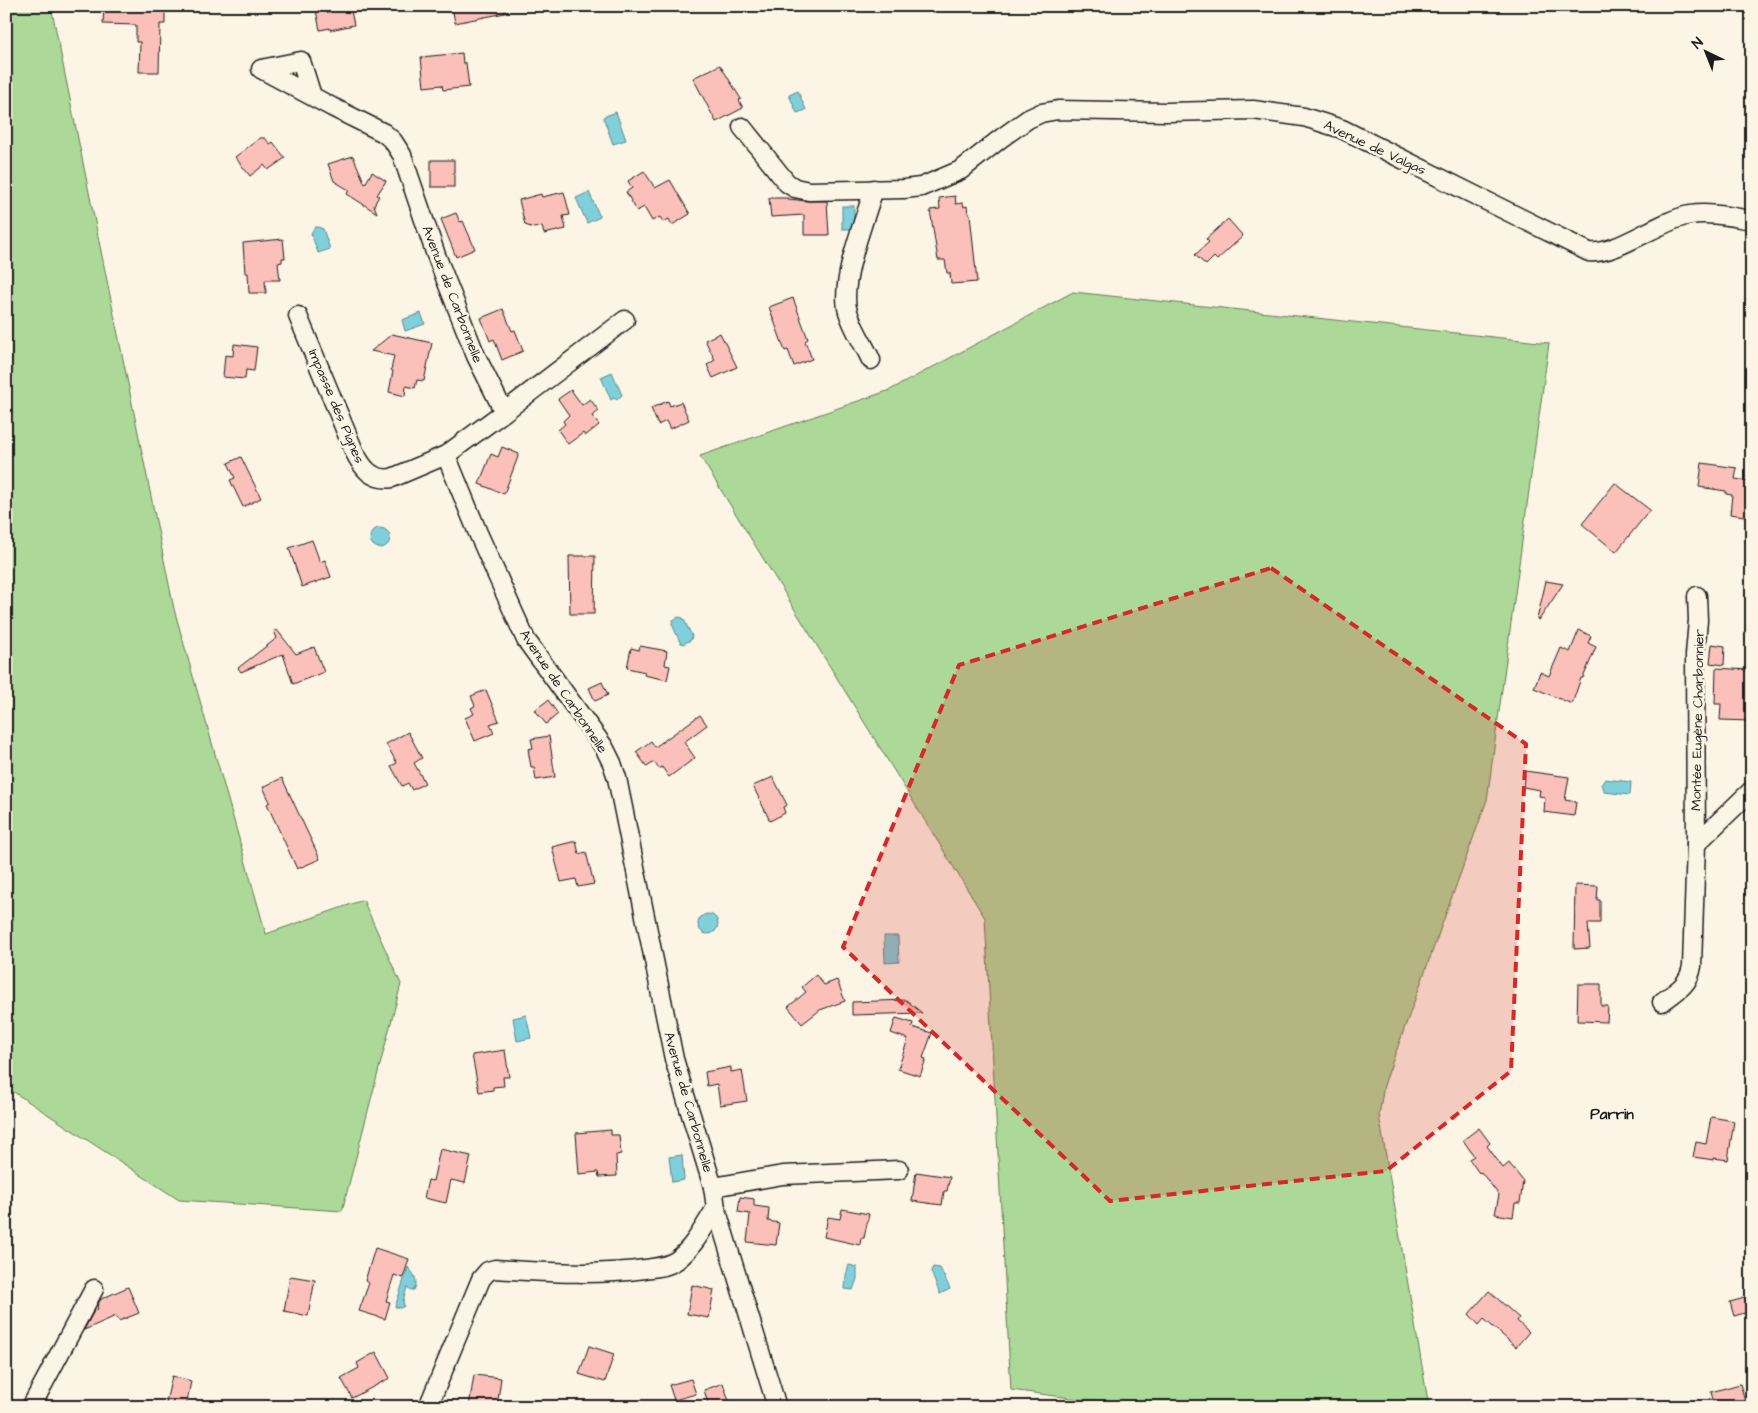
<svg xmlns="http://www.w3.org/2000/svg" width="1758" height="1413" viewBox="0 0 1758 1413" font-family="'Architects Daughter',sans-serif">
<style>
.green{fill:#acd997;stroke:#647a5a}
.water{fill:#80d0db;stroke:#58888f}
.building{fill:#fcc0ba;stroke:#1c1c1c}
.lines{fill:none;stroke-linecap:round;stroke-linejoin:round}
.minor-casing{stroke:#1c1c1c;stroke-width:21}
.minor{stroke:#fcf5e5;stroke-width:18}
.marked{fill:#d62828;fill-opacity:0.2;stroke:#d62828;stroke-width:4;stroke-dasharray:10 6;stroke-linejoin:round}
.labels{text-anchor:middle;stroke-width:5;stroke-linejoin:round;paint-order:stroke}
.street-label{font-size:14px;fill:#1c1c1c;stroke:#fcf5e5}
.neighbourhood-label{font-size:15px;font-weight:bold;fill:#1c1c1c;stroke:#fcf5e5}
</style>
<rect width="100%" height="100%" fill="#fcf5e5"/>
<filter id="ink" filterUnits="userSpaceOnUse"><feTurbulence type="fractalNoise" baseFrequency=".02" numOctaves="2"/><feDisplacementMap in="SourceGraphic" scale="10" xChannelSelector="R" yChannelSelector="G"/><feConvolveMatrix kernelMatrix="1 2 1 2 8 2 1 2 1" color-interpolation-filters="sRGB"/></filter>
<g filter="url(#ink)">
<g class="green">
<polygon points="6,6 51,6 174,609 266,934 363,900 401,984 342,1211 179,1200 6,1087"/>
<polygon points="1073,292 1549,343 1487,800 1384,1085 1379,1115 1429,1407 1137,1407 1011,1390 985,918 700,456 890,390"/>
</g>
<g class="water">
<polygon points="798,91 806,110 797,113 789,95"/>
<polygon points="616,112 626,140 613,144 603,117"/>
<polygon points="589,192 600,217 587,223 576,198"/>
<rect x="842" y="206" width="12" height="23"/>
<polygon points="315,227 318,227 323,229 330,249 318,253 311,233"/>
<polygon points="421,313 425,324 405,331 402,320"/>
<polygon points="612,372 622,395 617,400 614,398 611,400 601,377"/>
<circle cx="380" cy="538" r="10"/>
<polygon points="679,617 683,618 692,636 691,640 683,644 680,642 672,624 673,620"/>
<polygon points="1605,779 1631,782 1630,795 1604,792 1604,789 1601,785"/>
<circle cx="708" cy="924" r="10"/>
<polygon points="884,936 898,936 899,962 885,963"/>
<polygon points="526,1015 531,1038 517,1041 513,1018"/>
<polygon points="682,1155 684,1180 672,1182 669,1157"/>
<polygon points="849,1265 857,1267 857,1279 853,1290 845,1289 846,1275"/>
<path d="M408,1267C414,1274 419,1281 414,1290H411L407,1287L403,1301L404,1306L401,1308L395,1307Z"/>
<polygon points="933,1267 940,1268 950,1289 940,1294 931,1272"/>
</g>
<g class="building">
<polygon points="104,6 131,6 131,9 165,10 165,24 160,24 159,72 139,72 140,42 136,42 136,25 103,24"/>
<polygon points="315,6 350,6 354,25 330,30 330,28 320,30"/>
<polygon points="452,6 505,6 505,13 455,23"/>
<polygon points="462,53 463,63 466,63 469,87 443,90 442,85 424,87 421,57"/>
<polygon points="720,65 741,99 739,100 743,108 716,122 693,78"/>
<polygon points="260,138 265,138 270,144 273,142 285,158 268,170 264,165 250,176 235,157"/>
<polygon points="353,156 365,184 372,172 386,181 377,195 379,196 374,205 377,213 347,194 349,190 334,181 328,164"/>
<rect x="431" y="160" width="23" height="27"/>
<polygon points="644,171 655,188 670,180 690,214 672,225 669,219 663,222 660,217 652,221 644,207 637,211 626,192 632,188 628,181"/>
<polygon points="564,192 570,215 563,216 566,229 544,234 542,226 534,228 525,225 519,200 541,194 542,197"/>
<polygon points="955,196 956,204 963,203 964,207 967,206 968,213 970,214 977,282 951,284 950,273 947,273 945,260 938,260 930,210 940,209 939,198"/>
<polygon points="769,198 788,198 788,199 807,201 827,201 829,235 804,235 804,215 771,217"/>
<polygon points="456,213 460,222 463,221 475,249 456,257 441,219"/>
<polygon points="1228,219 1243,236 1217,260 1214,257 1206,265 1195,255 1209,242 1206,239"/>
<polygon points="283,239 285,258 282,258 282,262 278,263 280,280 265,280 266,293 249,293 248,273 245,273 243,243"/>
<polygon points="793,298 808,339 805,341 812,359 794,366 788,350 785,351 769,307"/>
<polygon points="503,309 512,331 515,330 523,351 502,360 494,339 490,341 481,318"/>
<polygon points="720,333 737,367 713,378 707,365 715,360 705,340"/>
<polygon points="392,334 432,343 424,381 417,380 415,388 406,386 405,396 389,392 393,371 391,370 394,356 371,351"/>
<polygon points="234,344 257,347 254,371 246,370 245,379 223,377 225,355 233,356"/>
<polygon points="571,390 582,405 590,399 599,411 592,416 599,425 585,436 583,433 568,444 558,430 565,424 563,421 569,415 558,399"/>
<polygon points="668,401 670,406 681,402 689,420 670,429 666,421 658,425 651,408"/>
<polygon points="502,447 519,454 504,494 479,484 491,454 498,457"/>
<polygon points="241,457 261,498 243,507 230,480 235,478 228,463"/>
<polygon points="1702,463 1737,468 1735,479 1749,481 1748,493 1752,494 1752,517 1730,514 1732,495 1726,494 1726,491 1699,487"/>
<polygon points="1615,483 1650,510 1616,552 1582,524"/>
<polygon points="312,540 320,562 325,560 331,577 302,587 289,548"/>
<polygon points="569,556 595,556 594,614 570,614"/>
<polygon points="1546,581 1563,584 1539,620 1537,619"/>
<polygon points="277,630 296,654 314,647 324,672 293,684 283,654 241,672 238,668 277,638 274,631"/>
<polygon points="1579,630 1591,636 1588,643 1596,647 1583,678 1581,678 1572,704 1534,688 1540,672 1549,676 1561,648 1570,652"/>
<polygon points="1712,644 1725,646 1724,665 1710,663"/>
<polygon points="640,646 667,651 665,665 670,666 667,680 644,675 645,672 627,668 631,648 639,650"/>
<polygon points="1716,668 1749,670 1749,696 1752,697 1751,721 1720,720 1721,704 1715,704"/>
<polygon points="602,682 608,695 595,701 589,688"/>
<polygon points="486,690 499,721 490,724 494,733 475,741 465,718 474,714 471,708 475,706 471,696"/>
<polygon points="548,700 558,714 546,724 535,710"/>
<polygon points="700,715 707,725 684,742 695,758 669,777 662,767 659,769 654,762 647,767 636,752 651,741 655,747"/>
<polygon points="408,732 422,758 414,763 425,783 412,790 408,783 402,786 391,766 397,763 386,744"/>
<polygon points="549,736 555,777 536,780 534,767 531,767 528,749 533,748 531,739"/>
<polygon points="1525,771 1569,777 1565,800 1576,802 1574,816 1544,812 1545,797 1539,796 1540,790 1523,787"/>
<polygon points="773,777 787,805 783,807 785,813 770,821 753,786"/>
<polygon points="282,778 320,859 297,869 267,804 270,802 263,787"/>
<polygon points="576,841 579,854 586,852 594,884 578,887 576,879 561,882 552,847"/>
<polygon points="1575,885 1598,886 1597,900 1600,900 1600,923 1588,923 1590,948 1574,949"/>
<polygon points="816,975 824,985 837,980 845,1001 820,1010 802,1024 788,1007 806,992 802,987"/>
<polygon points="1578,984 1601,984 1601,1006 1608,1006 1607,1022 1577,1021"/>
<polygon points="906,1000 922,1013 852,1015 852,1002"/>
<polygon points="896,1018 913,1023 912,1027 932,1033 923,1058 926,1059 920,1076 898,1069 908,1039 891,1033"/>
<polygon points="505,1050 509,1077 503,1077 504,1086 493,1087 493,1090 479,1092 472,1055"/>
<polygon points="731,1067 731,1072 742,1070 747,1101 720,1105 717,1084 707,1086 705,1072"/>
<polygon points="1711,1117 1734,1121 1728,1160 1714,1158 1714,1160 1693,1157 1696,1142 1706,1144"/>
<polygon points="1479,1128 1490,1143 1487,1146 1503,1168 1509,1163 1523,1181 1520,1203 1515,1203 1513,1217 1495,1214 1499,1195 1481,1172 1479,1173 1469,1159 1474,1156 1463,1140"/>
<polygon points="611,1130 611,1135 619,1135 621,1154 616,1155 617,1176 599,1177 598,1172 579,1174 576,1133"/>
<polygon points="440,1149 471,1156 465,1183 451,1180 446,1203 424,1198 428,1180 433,1181"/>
<polygon points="916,1172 950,1177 947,1191 944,1191 942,1205 912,1201"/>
<polygon points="740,1197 754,1199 754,1206 769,1208 768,1221 779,1223 776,1245 747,1242 750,1214 738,1212"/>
<polygon points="842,1209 869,1214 864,1238 861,1238 860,1245 824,1237 828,1217 840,1219"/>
<polygon points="375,1248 409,1259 403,1278 394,1275 386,1301 390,1302 385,1319 359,1311 369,1283 365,1281"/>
<polygon points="290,1276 315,1280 308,1316 284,1311"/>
<polygon points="692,1285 714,1290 709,1318 687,1314"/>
<polygon points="128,1287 139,1313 119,1321 116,1316 84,1330 94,1311 98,1309 97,1306 101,1299"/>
<polygon points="1489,1291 1519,1318 1517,1321 1529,1332 1516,1347 1484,1319 1479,1325 1469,1314"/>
<polygon points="1752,1296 1752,1311 1734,1316 1730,1302"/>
<polygon points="589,1346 614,1354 605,1382 579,1374"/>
<polygon points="376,1352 390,1378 352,1398 341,1378 359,1368 357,1363"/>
<polygon points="474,1375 501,1378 497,1407 469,1407"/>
<polygon points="172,1376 191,1381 186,1407 165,1407"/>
<polygon points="691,1379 696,1394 674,1400 669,1385"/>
<polygon points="723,1383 731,1407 709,1407 704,1390"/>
<polygon points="1740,1384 1747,1407 1715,1407 1711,1392"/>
</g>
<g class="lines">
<g class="minor-casing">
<g id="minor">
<polyline points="312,96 301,61 261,69 332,107 384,133 393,141 402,155 436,255 476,356 504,412 446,455 478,533 526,640 604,747 612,763 617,778 674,1059 713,1187 716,1208 777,1407"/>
<path d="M742,127L787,183L795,188L809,191L904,189L921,187L961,170L1000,139L1028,119L1041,113L1058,110L1167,112L1253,110L1304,117L1342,129L1589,252C1615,256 1660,220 1690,215C1710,212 1732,217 1752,220"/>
<path d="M298,316L354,451C362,467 371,481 392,478L446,455"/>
<path d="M871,360C864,344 851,326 847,308C841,278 865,219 874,189"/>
<polyline points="504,412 625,320"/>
<polyline points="1696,844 1752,790"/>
<path d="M1662,1002C1677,991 1689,985 1692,966L1696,844L1695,655L1698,620L1697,596"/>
<polyline points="713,1187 783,1175 899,1170"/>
<polyline points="31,1407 94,1289"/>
<path d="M428,1407L481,1279L488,1271L495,1269C547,1272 593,1276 645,1269C656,1267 668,1267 677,1260C694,1247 705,1225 716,1208"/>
</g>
</g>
<use href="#minor" class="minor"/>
</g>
</g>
<path class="marked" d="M1271,568L1526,744L1511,1071L1386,1171L1110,1201L843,947L959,665Z"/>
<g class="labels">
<g class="street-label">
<text transform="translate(1375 147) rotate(25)" y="5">Avenue de Valgas</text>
<text transform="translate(453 294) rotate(69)" y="5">Avenue de Carbonnelle</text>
<text transform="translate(337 406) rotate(67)" y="5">Impasse des Pignes</text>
<text transform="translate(564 691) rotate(56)" y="5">Avenue de Carbonnelle</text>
<text transform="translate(1697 720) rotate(-89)" y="5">Montée Eugène Charbonnier</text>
<text transform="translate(689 1102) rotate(74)" y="5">Avenue de Carbonnelle</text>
</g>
<g class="neighbourhood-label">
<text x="1612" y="1119">Parrin</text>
</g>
</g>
<rect width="1758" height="1413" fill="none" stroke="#fcf5e5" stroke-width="25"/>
<rect x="12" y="12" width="1733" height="1388" fill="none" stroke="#1c1c1c" stroke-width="2" filter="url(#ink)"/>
<g transform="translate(1706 52) rotate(317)" stroke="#fcf5e5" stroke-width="4" paint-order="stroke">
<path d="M0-4L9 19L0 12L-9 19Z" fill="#1c1c1c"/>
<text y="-8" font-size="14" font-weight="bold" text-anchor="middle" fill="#1c1c1c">N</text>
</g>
</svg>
